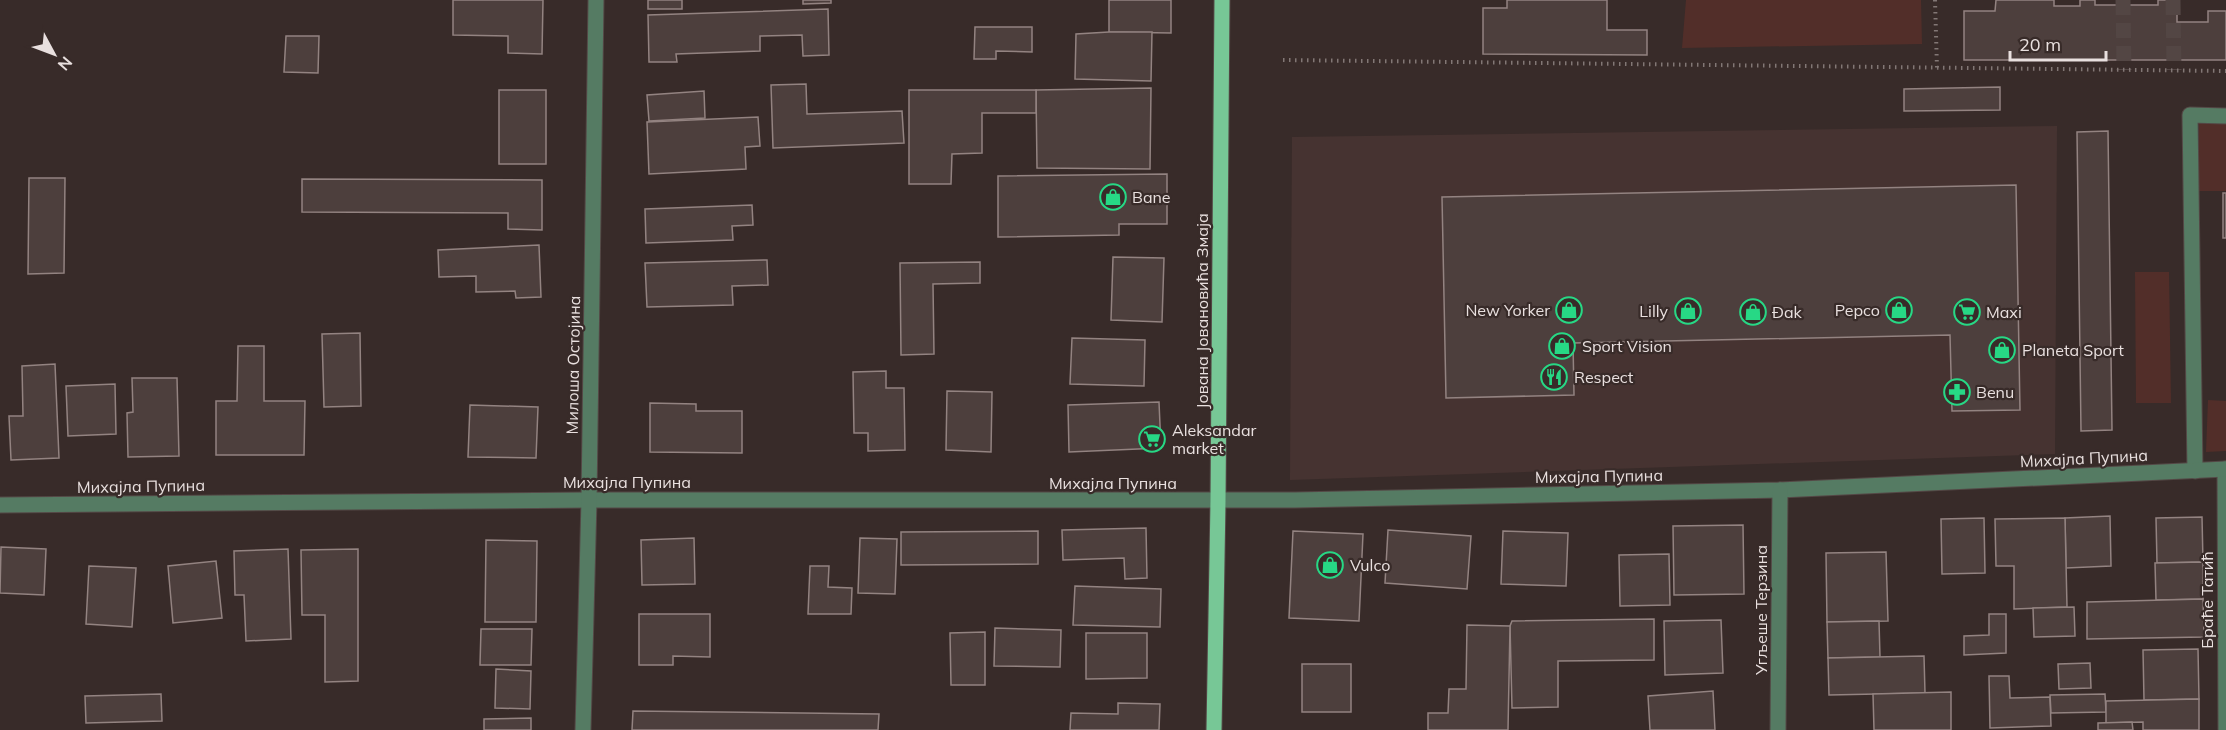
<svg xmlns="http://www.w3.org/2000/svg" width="2226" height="730" viewBox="0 0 2226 730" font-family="Mulish,sans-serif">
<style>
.built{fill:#463331}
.green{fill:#522e29}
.building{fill:#4d3f3d;stroke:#938381;stroke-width:1.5}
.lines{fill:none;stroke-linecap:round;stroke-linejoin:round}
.minor-tunnel{stroke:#534644;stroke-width:15;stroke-dasharray:15 8;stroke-linecap:butt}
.minor-casing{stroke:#544846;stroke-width:17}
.major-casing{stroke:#544846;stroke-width:17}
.path{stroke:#827775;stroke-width:4;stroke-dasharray:1.5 4.5;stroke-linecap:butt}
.minor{stroke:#557b63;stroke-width:15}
.major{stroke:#77c796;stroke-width:15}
.labels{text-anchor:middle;stroke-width:4.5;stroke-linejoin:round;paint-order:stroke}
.poi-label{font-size:16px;fill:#e9e0df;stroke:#382b29;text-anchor:start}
.street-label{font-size:16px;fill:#e9e0df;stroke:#382b29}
</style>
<rect width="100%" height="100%" fill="#382b29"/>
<polygon class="built" points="2057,126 2055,454 1290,480 1292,137"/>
<g class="green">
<polygon points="1686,0 1921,0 1922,44 1682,48"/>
<polygon points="2226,120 2226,191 2199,191 2199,121"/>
<polygon points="2135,272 2169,272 2171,403 2136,403"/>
<polygon points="2208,400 2226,401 2226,451 2206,452"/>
</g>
<g class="building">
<polygon points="453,0 543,0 542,54 508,53 508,36 453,35"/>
<rect x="648" y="0" width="34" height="9"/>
<polygon points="803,0 831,0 831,3 803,4"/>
<polygon points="1109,0 1171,0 1171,33 1109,32"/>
<polygon points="1507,0 1607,0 1607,30 1647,30 1647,55 1483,54 1483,8 1507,8"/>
<polygon points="1996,0 2054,0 2054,6 2080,6 2080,0 2095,0 2095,5 2158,5 2158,0 2177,0 2177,22 2208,22 2208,11 2226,11 2226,60 1964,60 1964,11 1995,11"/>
<polygon points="828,9 829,55 803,56 802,35 760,36 760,51 676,54 677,62 649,62 648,15"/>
<polygon points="975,27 1032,27 1032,52 996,51 996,59 974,59"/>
<polygon points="1109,32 1152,32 1151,81 1075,79 1076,34"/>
<polygon points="286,36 319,36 318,73 284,72"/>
<polygon points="806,84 807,114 902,111 904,143 773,148 771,85"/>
<polygon points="2000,87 2000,110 1904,111 1904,89"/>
<polygon points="1151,88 1150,169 1037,168 1036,90"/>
<rect x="499" y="90" width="47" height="74"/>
<polygon points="909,90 1036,90 1036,113 982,113 982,153 952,154 951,184 909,184"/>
<polygon points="704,91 705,118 649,121 647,95"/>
<polygon points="758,117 760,146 745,147 746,169 649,174 647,122"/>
<polygon points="2108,131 2112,430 2081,431 2077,132"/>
<polygon points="1167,174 1167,224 1119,224 1119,235 998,237 998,176"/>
<polygon points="29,178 65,178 64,273 28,274"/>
<polygon points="302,179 542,180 542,230 508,229 508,213 302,212"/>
<polygon points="2016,185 2020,410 1952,411 1950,335 1573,343 1574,395 1446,398 1442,197"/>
<rect x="2223" y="193" width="3" height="45"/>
<polygon points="752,205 753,225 732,226 733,240 646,243 645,209"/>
<polygon points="539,245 541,297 516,298 515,291 476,292 476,276 439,277 438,250"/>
<polygon points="1113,257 1164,258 1162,322 1111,320"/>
<polygon points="767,260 768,285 732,286 733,305 647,307 645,263"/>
<polygon points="980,262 980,283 933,284 934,354 901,355 900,263"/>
<polygon points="360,333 361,406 324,407 322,334"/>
<polygon points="1072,338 1145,340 1144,386 1070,384"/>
<polygon points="238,346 264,346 264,401 305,401 304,455 216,455 216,401 237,401"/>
<polygon points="55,364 59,458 11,460 9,416 23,416 22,366"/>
<polygon points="886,371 886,388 904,388 905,450 868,451 868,433 854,433 853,372"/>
<polygon points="132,378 177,378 179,456 128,457 127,413 133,412"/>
<polygon points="115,384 116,434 68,436 66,386"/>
<polygon points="947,391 992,392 991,452 946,450"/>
<polygon points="1159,402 1161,448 1069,452 1068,405"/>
<polygon points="650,403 696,404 696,411 742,411 742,453 650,452"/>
<polygon points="470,405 538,407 536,458 468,457"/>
<polygon points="2110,516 2111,566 2066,568 2065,518"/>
<polygon points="2202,517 2203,562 2157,563 2156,518"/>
<polygon points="1984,518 1985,573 1942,574 1941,519"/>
<polygon points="2065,518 2067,607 2014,609 2014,566 1996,566 1995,519"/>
<polygon points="1743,525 1744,594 1674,595 1673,526"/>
<polygon points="1146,528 1147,578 1125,579 1124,558 1063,560 1062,530"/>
<polygon points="1388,530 1471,536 1467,589 1385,583"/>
<polygon points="1038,531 1038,564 901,565 901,532"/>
<polygon points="1293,531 1363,534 1359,621 1289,618"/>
<polygon points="1503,531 1568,533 1566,586 1501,584"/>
<polygon points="694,538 695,584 642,585 641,540"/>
<polygon points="860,538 897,539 895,594 858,593"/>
<polygon points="486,540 537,541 536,622 485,622"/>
<polygon points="1,547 46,549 44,595 0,593"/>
<polygon points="288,549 291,639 246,641 244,595 235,595 234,551"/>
<polygon points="358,549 358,681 325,682 325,615 302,615 301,550"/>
<polygon points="1886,552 1888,621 1827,622 1826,553"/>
<polygon points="1669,554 1670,605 1620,606 1619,555"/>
<polygon points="216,561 222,618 173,623 168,566"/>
<polygon points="2203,562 2203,599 2156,600 2155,563"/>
<polygon points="89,566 136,568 132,627 86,624"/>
<polygon points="810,566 829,566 828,587 852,588 851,614 808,614"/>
<polygon points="1075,586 1161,589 1160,627 1073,625"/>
<polygon points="2203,599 2204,637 2087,639 2087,602"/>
<polygon points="2074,607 2075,636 2034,637 2033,608"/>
<polygon points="639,614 710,614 710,657 673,656 673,665 639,665"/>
<polygon points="1989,614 2006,614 2006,653 1964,655 1964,636 1989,635"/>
<polygon points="1654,619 1654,660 1558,661 1558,707 1512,708 1510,626 1512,621"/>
<polygon points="1721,620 1723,673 1665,675 1664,621"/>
<polygon points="1879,621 1880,657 1828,658 1827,622"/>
<polygon points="1467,625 1510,626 1508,730 1428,730 1428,713 1448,713 1449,689 1466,689"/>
<polygon points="995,628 1061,630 1060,667 994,666"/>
<polygon points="481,629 532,629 531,665 480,665"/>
<polygon points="985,632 985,685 951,685 950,633"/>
<polygon points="1086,633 1147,633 1147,678 1086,679"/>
<polygon points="2198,649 2199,699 2144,700 2143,650"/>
<polygon points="1924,656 1925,693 1829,695 1828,658"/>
<polygon points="2090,663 2091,688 2059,689 2058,664"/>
<rect x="1302" y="664" width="49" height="48"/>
<polygon points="496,669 531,671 530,709 495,708"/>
<polygon points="1989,676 2009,676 2010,698 2050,697 2051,726 1990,728"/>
<polygon points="1713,691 1715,730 1650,730 1648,696"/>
<polygon points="1951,692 1951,730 1874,730 1873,694"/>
<polygon points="161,694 162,721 86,723 85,696"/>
<polygon points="2105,694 2106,712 2051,713 2050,695"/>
<polygon points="2199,699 2199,730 2143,730 2143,722 2106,723 2106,701"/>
<polygon points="1118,703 1160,704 1159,730 1070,730 1071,713 1118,714"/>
<polygon points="633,711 879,714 878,730 632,730"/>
<polygon points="531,718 531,730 484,730 484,719"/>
<polygon points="2132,722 2133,730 2098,730 2098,723"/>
</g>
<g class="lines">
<g class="minor-tunnel">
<polyline points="2123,0 2124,70"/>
<polyline points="2173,0 2174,70"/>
</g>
<g class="minor-casing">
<g id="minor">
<polyline points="2225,469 2226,730"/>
<polyline points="2195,471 2190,115 2226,116"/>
<polyline points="0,505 589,500 1295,500 1780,490 2226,469"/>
<polyline points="583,730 589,500 596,0"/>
<polyline points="1778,730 1780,490"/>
</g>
</g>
<g class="major-casing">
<polyline id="major" points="1214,730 1218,501 1222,0"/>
</g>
<g class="path">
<polyline points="1935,0 1937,68"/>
<polyline points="1283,60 2226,71"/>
</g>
<use href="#minor" class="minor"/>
<use href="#major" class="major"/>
</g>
<defs>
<g id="shop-ring" transform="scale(1.35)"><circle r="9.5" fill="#382b29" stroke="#27d885" stroke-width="1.5"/><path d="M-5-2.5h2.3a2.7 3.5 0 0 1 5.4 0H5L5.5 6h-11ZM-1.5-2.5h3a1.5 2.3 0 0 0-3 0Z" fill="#27d885"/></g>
<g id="supermarket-ring" transform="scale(1.35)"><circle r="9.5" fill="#382b29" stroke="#27d885" stroke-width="1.5"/><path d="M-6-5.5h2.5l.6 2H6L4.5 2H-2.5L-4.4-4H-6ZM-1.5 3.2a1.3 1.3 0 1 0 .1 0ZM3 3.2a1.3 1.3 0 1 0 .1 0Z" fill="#27d885"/></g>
<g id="restaurant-ring" transform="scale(1.35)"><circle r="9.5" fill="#382b29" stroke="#27d885" stroke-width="1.5"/><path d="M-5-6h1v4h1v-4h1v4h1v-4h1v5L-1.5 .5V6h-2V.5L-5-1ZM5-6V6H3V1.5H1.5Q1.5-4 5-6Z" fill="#27d885"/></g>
<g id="pharmacy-ring" transform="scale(1.35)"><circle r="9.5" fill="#382b29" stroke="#27d885" stroke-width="1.5"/><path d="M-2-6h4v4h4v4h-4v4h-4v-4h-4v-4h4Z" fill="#27d885"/></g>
</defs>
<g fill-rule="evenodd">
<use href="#shop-ring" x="1113" y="197"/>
<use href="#shop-ring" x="1569" y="310"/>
<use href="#shop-ring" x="1899" y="310"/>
<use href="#shop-ring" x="1688" y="311"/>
<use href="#shop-ring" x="1753" y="312"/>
<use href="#supermarket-ring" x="1967" y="312"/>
<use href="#shop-ring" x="1562" y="346"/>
<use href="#shop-ring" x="2002" y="350"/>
<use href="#restaurant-ring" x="1554" y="377"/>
<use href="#pharmacy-ring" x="1957" y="392"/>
<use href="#supermarket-ring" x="1152" y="439"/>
<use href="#shop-ring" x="1330" y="565"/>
</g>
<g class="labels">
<g class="poi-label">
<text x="1132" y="203">Bane</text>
<text x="1550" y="316" text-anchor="end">New Yorker</text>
<text x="1880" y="316" text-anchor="end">Pepco</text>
<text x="1668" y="317" text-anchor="end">Lilly</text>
<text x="1772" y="318">Đak</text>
<text x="1986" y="318">Maxi</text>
<text x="1582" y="352">Sport Vision</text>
<text x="2022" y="356">Planeta Sport</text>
<text x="1574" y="383">Respect</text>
<text x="1976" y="398">Benu</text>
<text x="1172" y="436">Aleksandar<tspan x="1172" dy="18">market</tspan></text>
<text x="1350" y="571">Vulco</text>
</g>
<g class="street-label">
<text transform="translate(1202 311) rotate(-90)" y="6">Јована Јовановића Змаја</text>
<text transform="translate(573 365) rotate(-89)" y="6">Милоша Остојина</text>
<text transform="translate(2084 458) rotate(-3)" y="6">Михајла Пупина</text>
<text transform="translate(1599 476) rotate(-1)" y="6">Михајла Пупина</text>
<text x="627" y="488">Михајла Пупина</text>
<text x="1113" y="489">Михајла Пупина</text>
<text transform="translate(141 486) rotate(-1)" y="6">Михајла Пупина</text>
<text transform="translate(2207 600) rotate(-90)" y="6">Браће Татић</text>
<text transform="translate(1761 610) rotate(-90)" y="6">Угљеше Терзина</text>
</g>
</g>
<g transform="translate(54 54) rotate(131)" stroke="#382b29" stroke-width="4.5" paint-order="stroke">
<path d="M0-4.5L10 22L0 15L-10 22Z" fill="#e9e0df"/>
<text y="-9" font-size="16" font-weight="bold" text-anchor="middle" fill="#e9e0df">N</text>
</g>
<path d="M2010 51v9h96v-9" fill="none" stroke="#e9e0df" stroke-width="3"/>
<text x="2019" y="51" font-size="18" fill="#e9e0df" stroke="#382b29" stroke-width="4.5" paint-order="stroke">20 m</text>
</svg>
